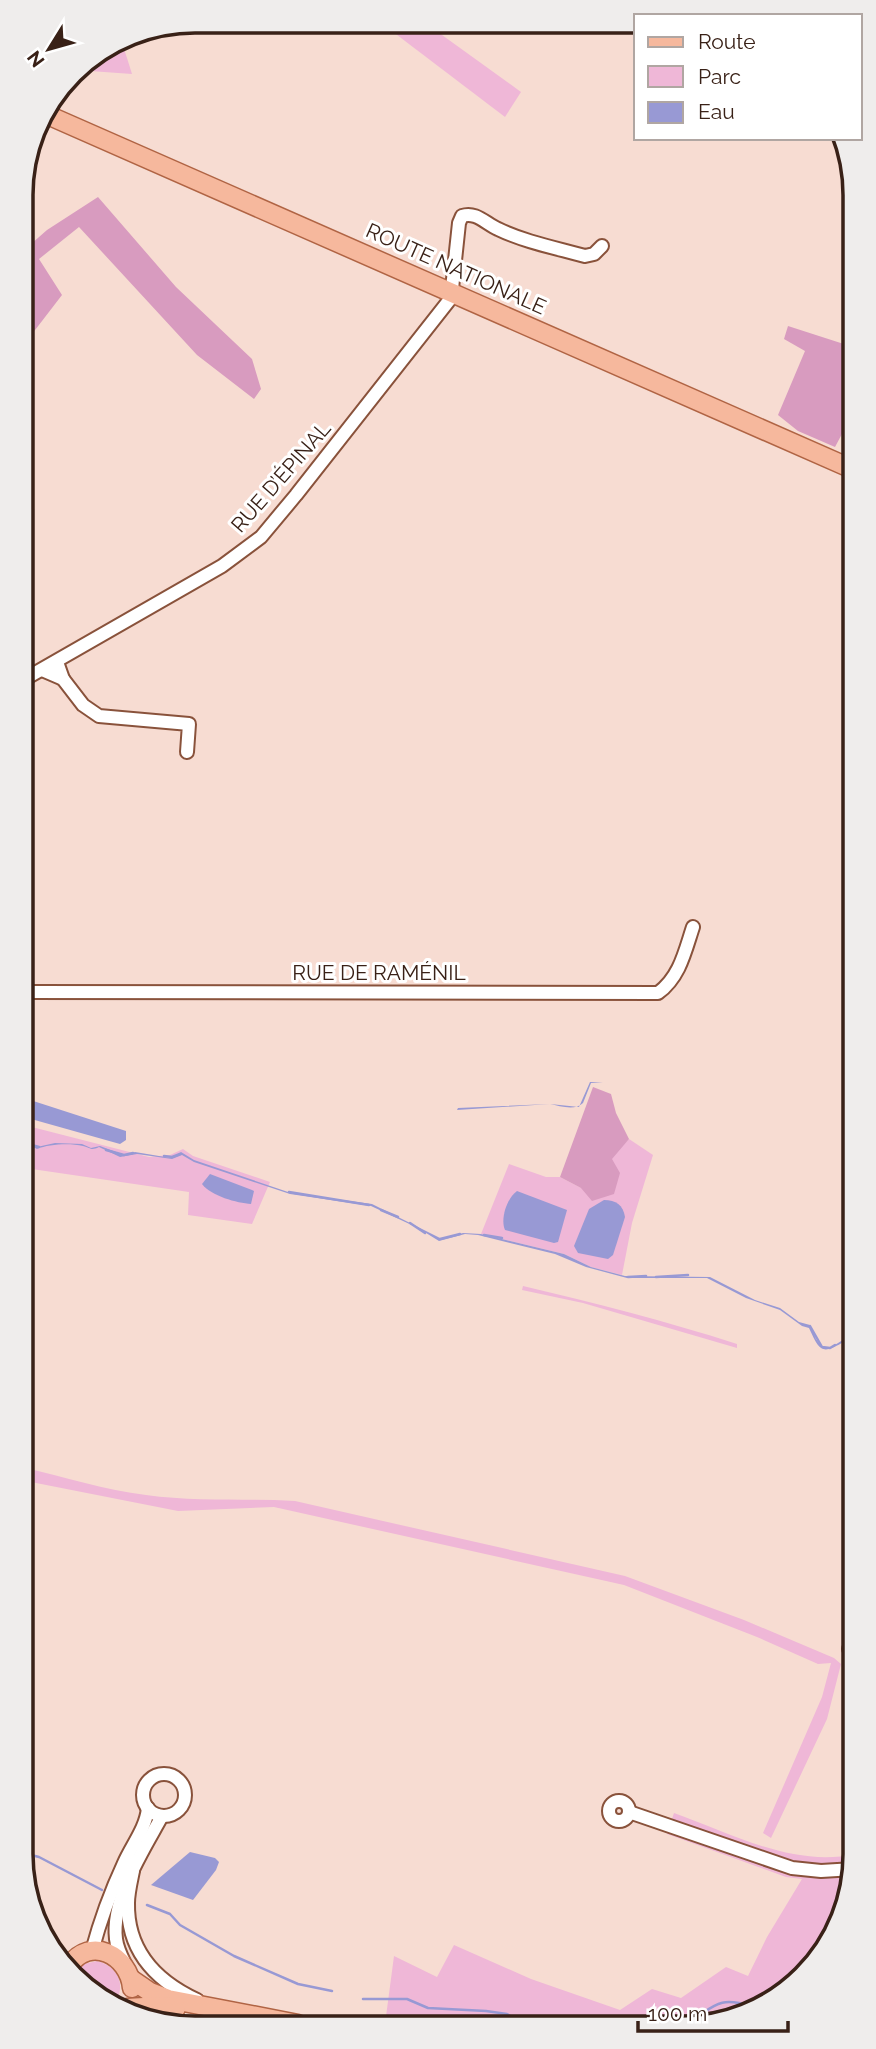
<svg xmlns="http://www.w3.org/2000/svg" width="876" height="2049" viewBox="0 0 876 2049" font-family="Raleway,sans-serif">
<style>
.green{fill:#efb7d7}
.forest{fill:#d89bbf}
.water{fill:#9899d4}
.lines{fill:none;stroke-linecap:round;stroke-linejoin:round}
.stream{stroke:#9899d4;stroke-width:2.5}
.street-casing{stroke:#89523b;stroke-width:16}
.primary-casing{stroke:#b06444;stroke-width:21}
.street{stroke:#fff;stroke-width:12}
.primary{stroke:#f6b89d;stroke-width:18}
.labels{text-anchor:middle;stroke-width:6;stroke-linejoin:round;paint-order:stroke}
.street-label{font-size:21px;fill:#392117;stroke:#fff}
.rim{fill:none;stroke:#392117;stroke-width:3.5}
</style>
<rect width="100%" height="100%" fill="#f7dcd2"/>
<g class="green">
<polygon points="380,22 424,22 521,92 505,117"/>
<polygon points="121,39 132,74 76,70 80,64"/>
<polygon points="24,1125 149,1157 170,1155 183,1149 193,1156 270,1182 252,1224 188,1215 189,1192 25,1168"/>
<polygon points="629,1139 653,1155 632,1223 622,1275 591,1267 564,1254 481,1234 509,1164 546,1177 560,1177 581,1188"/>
<path d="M523,1286C595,1303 666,1321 737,1344V1348L583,1303L522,1290Z"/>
<path d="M25,1468C65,1477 105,1490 146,1495C195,1502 245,1498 295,1501L625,1576L744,1620L834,1658L841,1664L827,1719L771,1838L763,1833L822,1697L831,1663L818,1664L757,1637L624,1585L274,1507L178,1511L26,1481Z"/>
<path d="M674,1813C730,1833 794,1868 855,1854V1866L842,1921L812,1968L726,2022L385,2024L394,1956L437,1977L454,1945L531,1979L620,2010L652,1989L681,1998L726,1967L748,1976L767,1937L802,1879L786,1877L667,1834Z"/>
<path d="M97,1961C117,1966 126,1983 116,2002L80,1985L73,1973L80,1965Z"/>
</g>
<g class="forest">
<polygon points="98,197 176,287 252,359 261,389 254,399 197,355 79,227 39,259 62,295 22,347 22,252 47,230"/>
<polygon points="788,326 850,346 850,419 835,447 798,431 778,415 805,351 784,339"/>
<polygon points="593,1087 611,1094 616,1113 629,1139 612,1159 620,1173 614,1194 592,1201 581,1188 560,1177"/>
</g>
<g class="water">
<path d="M590,1082H603L591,1083L583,1103C575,1111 560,1106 550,1104L457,1110L458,1108L550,1104L579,1107Z"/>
<polygon points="24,1098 126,1131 126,1140 120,1144 24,1117"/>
<path d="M24,1142L37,1147L55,1143L82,1144L91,1148L100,1146L124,1155L135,1152L171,1158L181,1152L194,1160L291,1193L372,1204L442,1239L463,1233L481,1234L564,1254L591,1267L625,1276L710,1277L755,1300L780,1308L799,1322L810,1325L816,1339L823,1348H830L846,1338L853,1340V1342L845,1341C822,1355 820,1352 809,1328L802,1326L780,1310L746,1298L707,1278H627L586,1267L555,1254L478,1235L465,1234L439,1241L418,1228L371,1206L290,1194L194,1162L182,1155L172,1159L137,1154L120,1157L99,1147C91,1151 91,1148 83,1146C70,1143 49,1144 37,1149Z"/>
<path d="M210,1174L252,1190L254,1191L251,1204C237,1203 211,1196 202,1184Z"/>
<path d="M517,1191L567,1210L558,1242L554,1243L505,1230C500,1219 507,1198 517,1191Z"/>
<path d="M604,1200C616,1200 623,1205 625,1217L613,1255L608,1259L578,1253L574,1246L589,1209Z"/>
<polygon points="190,1852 215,1858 219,1862 216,1870 193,1900 151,1885"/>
</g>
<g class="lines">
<g class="stream">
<polyline points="24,1143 39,1147"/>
<polyline points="106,1150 124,1155 133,1153"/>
<polyline points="164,1156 172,1157 180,1154"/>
<polyline points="289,1192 369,1205"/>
<polyline points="381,1210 398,1217"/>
<polyline points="410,1223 425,1233"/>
<polyline points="484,1235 502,1238"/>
<polyline points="440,1239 460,1234"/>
<polyline points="628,1277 646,1276"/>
<polyline points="656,1277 688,1275"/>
<polyline points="810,1326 822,1347 830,1348 835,1345"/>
<polyline points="27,1854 39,1857 102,1890"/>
<polyline points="147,1905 170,1914 180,1925 234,1956 298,1984 332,1991"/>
<polyline points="363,1999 407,1999 428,2008 486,2011 507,2014 517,2020 543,2023"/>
<path d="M689,2022C715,2006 718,1996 751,2006"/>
</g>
<g class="street-casing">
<g id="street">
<polyline points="42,670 63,679 57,662"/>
<polyline points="63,679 83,705 99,716 189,724 187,752"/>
<path d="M23,680L222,566L261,537L296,495L451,298L459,223L462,216C476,211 486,224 498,229C525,242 556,248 585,256L594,254L602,246"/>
<path d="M24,992L658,993C680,977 685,951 693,927"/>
<polyline points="849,1649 854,1654"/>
<circle cx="164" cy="1795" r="21"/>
<circle cx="619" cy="1811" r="10"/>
<polyline points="629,1812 792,1868 821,1871 854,1869"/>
<path d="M133,1871C131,1881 128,1893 128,1903C127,1951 156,1981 197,2000"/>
<path d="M92,1951C100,1921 111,1891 124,1863C132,1845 146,1828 148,1808"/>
<path d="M125,1964C121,1956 117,1948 116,1939C111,1899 144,1849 162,1816"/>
</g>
</g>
<g class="primary-casing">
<g id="primary">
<polyline points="43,113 850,468"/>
<path d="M69,1966C90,1935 129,1955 132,1988"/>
<polyline points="131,1979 150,1992 168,1999 298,2024"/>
<polyline points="127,2008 161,2006 176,2008"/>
</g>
</g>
<use href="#street" class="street"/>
<use href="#primary" class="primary"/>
</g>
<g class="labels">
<g class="street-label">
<text transform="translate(456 269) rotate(24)" y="7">ROUTE NATIONALE</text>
<text transform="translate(281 477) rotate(-49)" y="7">RUE D’ÉPINAL</text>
<text x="379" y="980">RUE DE RAMÉNIL</text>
</g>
</g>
<path d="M0 0H876V2049H0ZM195 33H681A162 162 0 0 1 843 195V1854A162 162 0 0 1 681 2016H195A162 162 0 0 1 33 1854V195A162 162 0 0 1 195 33Z" fill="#efedec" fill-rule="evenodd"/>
<path class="rim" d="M195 33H681A162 162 0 0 1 843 195V1854A162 162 0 0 1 681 2016H195A162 162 0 0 1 33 1854V195A162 162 0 0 1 195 33Z"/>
<rect x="634" y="14" width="228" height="126" fill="#ffffff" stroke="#b0a6a2" stroke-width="2"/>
<rect x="648" y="37" width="35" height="10" fill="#f6b89d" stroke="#b0a6a2" stroke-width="2"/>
<text x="698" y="49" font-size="21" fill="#392117">Route</text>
<rect x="648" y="66" width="35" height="21" fill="#efb7d7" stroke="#b0a6a2" stroke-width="2"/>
<text x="698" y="84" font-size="21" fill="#392117">Parc</text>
<rect x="648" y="102" width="35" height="21" fill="#9899d4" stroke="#b0a6a2" stroke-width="2"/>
<text x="698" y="119" font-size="21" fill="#392117">Eau</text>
<g transform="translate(49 49) rotate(233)" stroke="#ffffff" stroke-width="5" paint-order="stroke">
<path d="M0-5L12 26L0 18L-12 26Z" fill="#392117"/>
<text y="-10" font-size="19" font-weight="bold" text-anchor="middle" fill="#392117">N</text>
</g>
<path d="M638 2021v10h150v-10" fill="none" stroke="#392117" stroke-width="3.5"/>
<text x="648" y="2021" font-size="21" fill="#392117" stroke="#ffffff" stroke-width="5" paint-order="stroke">100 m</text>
</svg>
